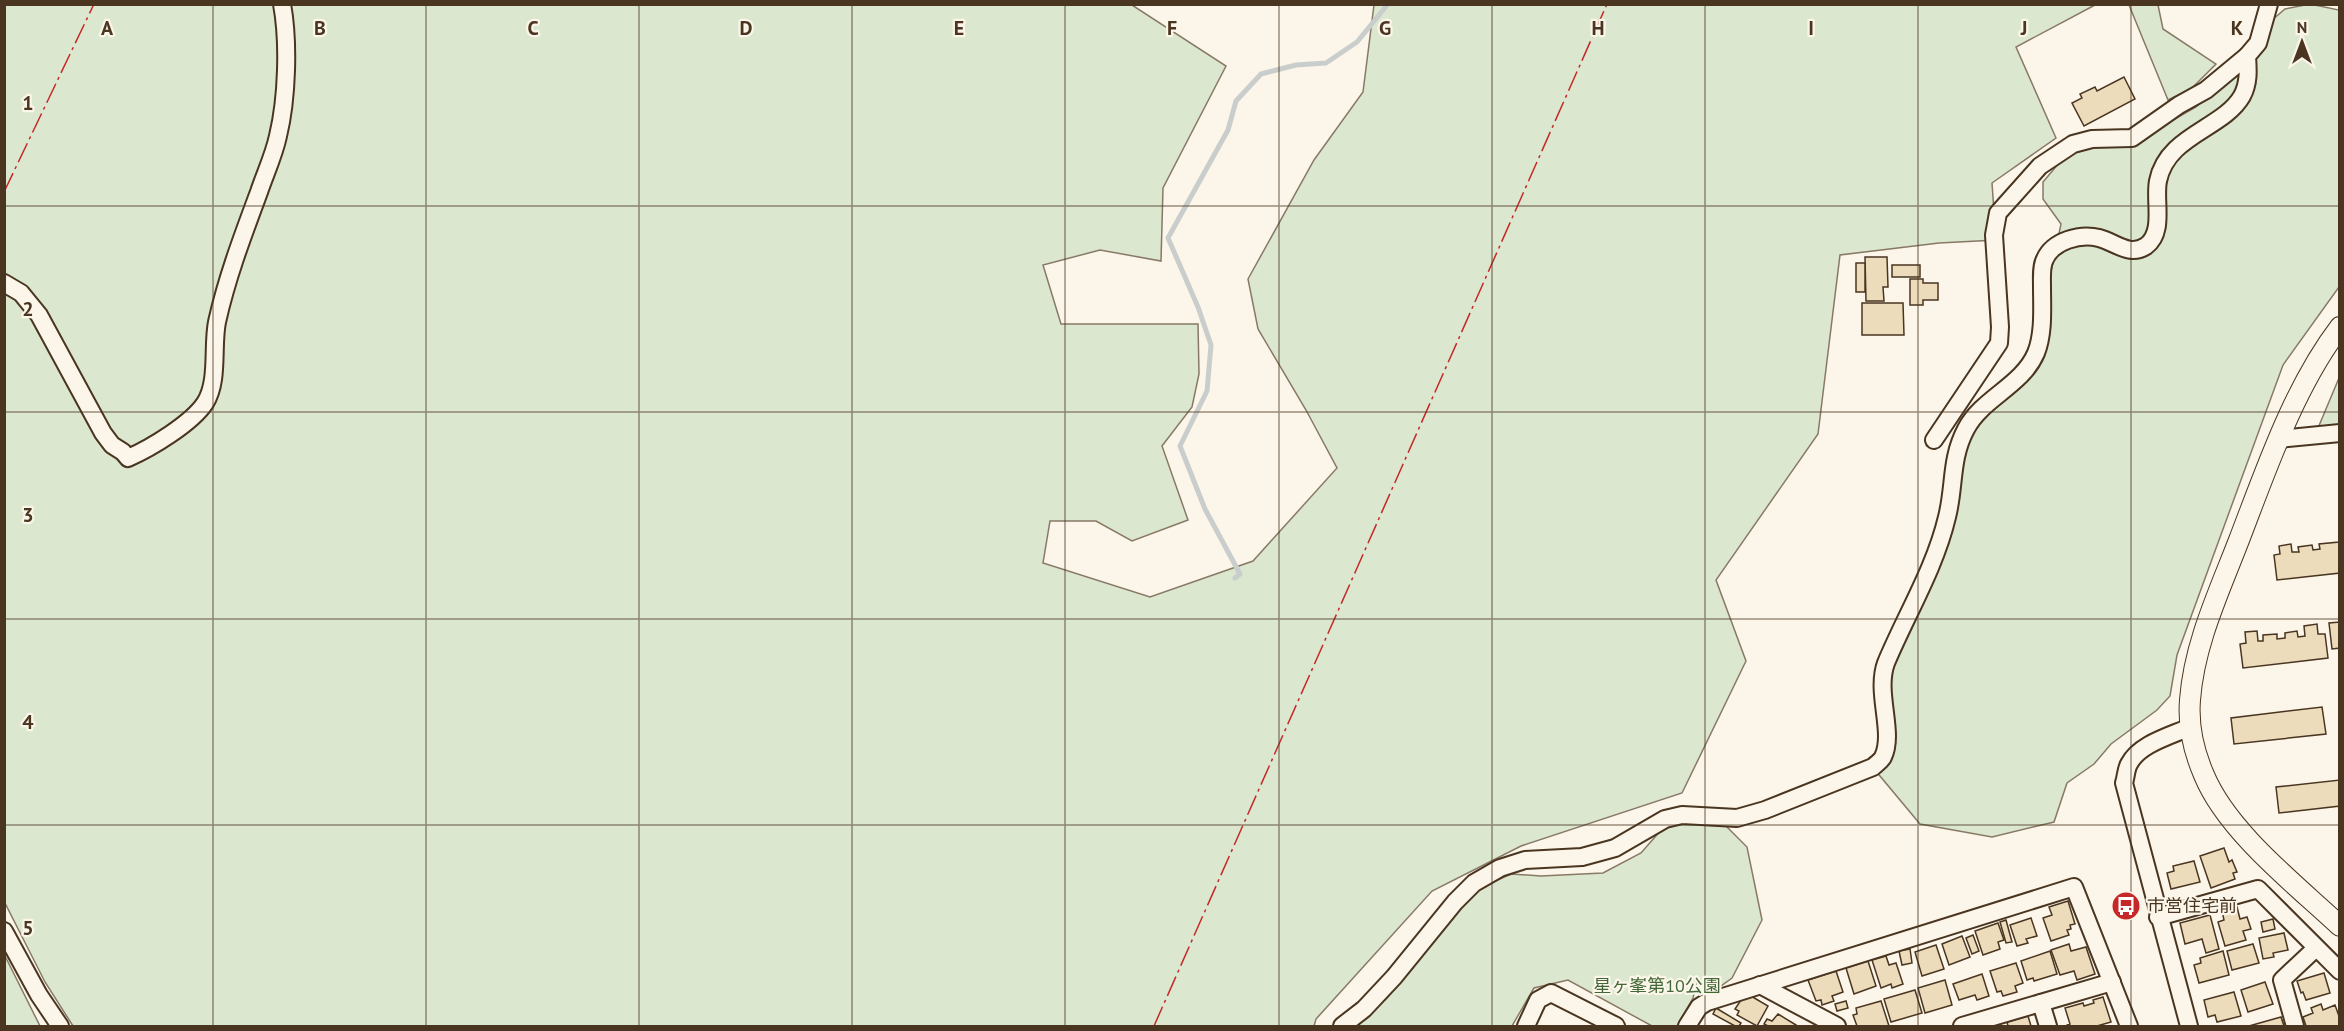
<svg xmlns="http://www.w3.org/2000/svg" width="2344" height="1031" viewBox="0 0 2344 1031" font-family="'PT Sans','Noto Sans JP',sans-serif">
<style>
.green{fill:#dce7d0;stroke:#887966;stroke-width:1.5}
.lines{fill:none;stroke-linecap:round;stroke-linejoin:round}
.stream{stroke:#c9cecd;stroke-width:5}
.building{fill:#ecdcbc;stroke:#4a3520;stroke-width:1.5}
.minor-casing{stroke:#4a3520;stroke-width:20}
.tertiary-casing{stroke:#4a3520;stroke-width:22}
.minor{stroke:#fbf6e9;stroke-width:16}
.tertiary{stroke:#fbf6e9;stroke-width:20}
.power{stroke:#c62828;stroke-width:1.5;stroke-dasharray:21 4.5 3 4.5;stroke-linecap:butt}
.grid{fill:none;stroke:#4a3520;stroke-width:1.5;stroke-opacity:0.55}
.labels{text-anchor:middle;stroke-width:4.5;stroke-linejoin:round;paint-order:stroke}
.poi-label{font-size:18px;fill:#4a3520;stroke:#fbf6e9;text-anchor:start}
.park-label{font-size:18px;fill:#436837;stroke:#fbf6e9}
.grid-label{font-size:20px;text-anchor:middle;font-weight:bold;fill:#4a3520;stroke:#fbf6e9;stroke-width:4.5;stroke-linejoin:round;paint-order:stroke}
</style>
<rect width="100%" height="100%" fill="#fbf6e9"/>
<g class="green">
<polygon points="2310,4 2339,10 2339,287 2283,365 2177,655 2170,696 2157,710 2111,744 2094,764 2067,783 2054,822 1992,837 1920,824 1875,770 1888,736 1881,667 1939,535 1951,451 2035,348 2061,224 2043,199 2043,182 2065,156 2100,145 2126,147 2196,107 2235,71 2271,21 2285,9"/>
<polygon points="5,5 1132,5 1226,66 1163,188 1161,261 1100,250 1043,265 1061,324 1198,324 1199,374 1192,407 1162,446 1188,520 1132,541 1096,521 1050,521 1043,563 1150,597 1253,561 1337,468 1306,410 1258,329 1248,279 1314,160 1363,92 1374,5 2095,5 2016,47 2056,138 1992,183 1996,240 1939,243 1840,255 1818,434 1716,580 1746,661 1682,793 1521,846 1432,891 1316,1019 1314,1026 73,1026 45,982 5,903"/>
<polygon points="2129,5 2158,5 2163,29 2216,64 2191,89 2168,100"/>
<polygon points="2339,378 2339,425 2318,428"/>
<polygon points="1687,822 1725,825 1747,847 1762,920 1732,978 1714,991 1698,979 1693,998 1677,1026 1652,1026 1568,980 1534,988 1512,1026 1354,1026 1387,998 1445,925 1482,887 1511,874 1541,876 1603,873 1641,853 1662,829"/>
<polygon points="4,956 5,956 40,1026 5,1026"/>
</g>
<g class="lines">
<polyline class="stream" points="1235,578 1240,574 1205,509 1180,446 1207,391 1211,345 1198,307 1168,238 1228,130 1236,101 1261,74 1296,65 1326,63 1357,42 1388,4"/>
</g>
<g class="building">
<polygon points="2124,77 2135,99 2084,126 2072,103 2082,98 2080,94 2095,87 2097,91"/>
<polygon points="1865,257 1887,257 1888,287 1883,287 1884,301 1866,301"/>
<rect x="1856" y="263" width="9" height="29"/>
<rect x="1892" y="265" width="28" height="12"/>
<polygon points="1910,279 1923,279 1923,283 1938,283 1938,300 1923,300 1923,305 1910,305"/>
<polygon points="1862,303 1903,303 1904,335 1862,335"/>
<polygon points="2339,539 2340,539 2340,573 2277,580 2274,555 2280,554 2279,546 2291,544 2292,552 2299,552 2298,547 2312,545 2313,550 2320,549 2319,544 2339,542"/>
<polygon points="2340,622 2340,648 2332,649 2329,623"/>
<polygon points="2317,624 2318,634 2325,634 2328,658 2243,668 2240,644 2246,643 2245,632 2257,631 2258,641 2263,641 2263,635 2277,634 2277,639 2285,638 2285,633 2297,631 2298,637 2305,636 2304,626"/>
<polygon points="2322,707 2326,734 2234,744 2231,718"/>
<polygon points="2340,780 2340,806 2279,813 2276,787"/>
<polygon points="2224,848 2229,862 2232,860 2237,872 2233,873 2235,879 2211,888 2200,856"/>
<polygon points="2194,861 2200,882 2171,889 2167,873 2174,871 2173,866"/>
<polygon points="2068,901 2075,924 2070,925 2071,929 2067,930 2069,935 2051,941 2043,918 2052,915 2049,907"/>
<polygon points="2237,907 2240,919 2247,917 2251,929 2243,931 2246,940 2225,946 2218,922 2224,920 2222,911"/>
<polygon points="2210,915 2219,949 2206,953 2202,939 2185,944 2180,923"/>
<polygon points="2031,918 2037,936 2026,939 2028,943 2017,946 2010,925"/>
<polygon points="2273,919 2275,929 2263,932 2261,922"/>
<polygon points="2006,920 2012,942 2006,943 2000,922"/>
<polygon points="1998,923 2004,940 1998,942 2000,949 1983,955 1975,931"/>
<polygon points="2284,933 2288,950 2273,953 2274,957 2263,959 2259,938"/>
<polygon points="1973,935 1979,951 1972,954 1966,938"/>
<polygon points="1962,936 1970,957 1949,965 1942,944"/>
<polygon points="2069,944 2071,951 2086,947 2095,974 2077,980 2074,971 2060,975 2051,950"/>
<polygon points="2253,944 2259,963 2232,970 2227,951"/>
<polygon points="1936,945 1944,969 1922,976 1915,952"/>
<polygon points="1910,949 1912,963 1902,965 1899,951"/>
<polygon points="2050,951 2057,974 2034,981 2033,978 2027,980 2021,961"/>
<polygon points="2223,951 2229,975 2199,983 2194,965 2201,963 2200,958"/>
<polygon points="1886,956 1889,965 1896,963 1903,984 1892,988 1891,984 1881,988 1872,960"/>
<polygon points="1868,961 1876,986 1854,994 1846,968"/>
<polygon points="2016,963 2023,983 2015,986 2017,992 2003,996 2001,991 1997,992 1990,971"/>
<polygon points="1836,971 1843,992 1832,996 1834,1001 1822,1005 1821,1000 1816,1001 1808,980"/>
<polygon points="2324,973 2330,993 2306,1000 2303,992 2301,993 2297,981"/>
<polygon points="1982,974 1989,996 1977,1000 1975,995 1959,1000 1953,984"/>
<polygon points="1945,980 1952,1005 1925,1013 1918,988"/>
<polygon points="2265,982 2273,1004 2248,1012 2241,990"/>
<polygon points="1915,990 1922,1013 1891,1022 1884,999"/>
<polygon points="2234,992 2241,1016 2217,1022 2215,1015 2208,1017 2204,1000"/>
<polygon points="1751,996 1768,1006 1757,1026 1737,1015 1739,1011 1735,1009 1741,1000"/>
<polygon points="2103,997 2111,1022 2097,1026 2067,1026 2067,1025 2070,1024 2065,1008 2083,1003 2084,1006 2094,1003 2093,1000"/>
<polygon points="1846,1001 1848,1008 1837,1011 1835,1004"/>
<polygon points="1881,1001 1889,1026 1857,1026 1853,1015 1857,1014 1856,1008"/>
<polygon points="2321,1004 2323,1010 2335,1005 2340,1019 2340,1026 2306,1026 2303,1017 2313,1013 2311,1008"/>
<polygon points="1716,1008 1741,1023 1739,1026 1735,1026 1713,1014"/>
<polygon points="1778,1014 1796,1025 1795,1026 1768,1026 1764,1024 1767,1019 1772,1021"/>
<polygon points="2028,1016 2031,1026 2008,1026 2007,1022"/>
<polygon points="2281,1017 2284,1026 2249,1026"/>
</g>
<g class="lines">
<g class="minor-casing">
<g id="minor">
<path d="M4,283L21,293L39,315L103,433L112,445L123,452L128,458C151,448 192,423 205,403C219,381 212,347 217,322C227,277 243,235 259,192C265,174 274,155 278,136C287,99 289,42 282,4"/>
<polyline points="2279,439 2340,433"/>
<polyline points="1934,440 1999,343 2000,327 1994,235 1998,213 2040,166 2073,144 2092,139 2132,138 2179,105 2206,90 2247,56"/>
<polyline points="2158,917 2258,889 2340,971"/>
<polyline points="4,931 39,995 60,1026"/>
<polyline points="1760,985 1837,1026"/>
<polyline points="2041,1003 2048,1026"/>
<path d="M1342,1026L1364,1009L1394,977L1455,902L1474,883L1500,868L1525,860L1582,857L1615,848L1665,819L1682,815L1737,818L1765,810L1873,767C1876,764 1881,761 1883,757C1895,732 1875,693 1886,663C1906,615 1935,568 1947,517C1955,486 1950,459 1966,429C1982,398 2022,386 2036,353C2044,333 2042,308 2042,286C2042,278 2041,266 2045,259C2053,241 2080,233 2099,238C2115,242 2129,257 2146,246C2165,232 2154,201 2158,181C2167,135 2223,129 2242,96C2249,83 2248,70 2247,56L2258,43L2269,4"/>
<polyline points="1526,1026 1538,1000 1551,993 1616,1026"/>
<polyline points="1687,1026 1699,1007 1707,1002 2074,887 2129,1026"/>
<polyline points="1962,1026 2112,982"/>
<path d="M2189,1026L2124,783C2126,777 2126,769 2129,764C2139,744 2170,736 2190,727"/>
<polyline points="2295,1026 2282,980 2316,948"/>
</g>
</g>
<g class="tertiary-casing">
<path id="tertiary" d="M2340,327C2294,387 2266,470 2239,540C2219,592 2194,644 2190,700C2188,725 2194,752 2204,775C2227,831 2295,884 2340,926"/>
</g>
<use href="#minor" class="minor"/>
<use href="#tertiary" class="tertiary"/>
<g class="power">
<polyline points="4,192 94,4"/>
<polyline points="1154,1026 1607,4"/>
</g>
</g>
<path class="grid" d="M213,4V1026M426,4V1026M639,4V1026M852,4V1026M1065,4V1026M1279,4V1026M1492,4V1026M1705,4V1026M1918,4V1026M2131,4V1026M4,206H2340M4,412H2340M4,619H2340M4,825H2340"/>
<defs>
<g id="bus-disc" transform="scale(1.5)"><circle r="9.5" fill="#c62828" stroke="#fbf6e9"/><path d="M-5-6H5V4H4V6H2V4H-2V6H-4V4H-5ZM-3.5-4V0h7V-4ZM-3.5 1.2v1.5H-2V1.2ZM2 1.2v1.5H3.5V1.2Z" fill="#fff"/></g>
</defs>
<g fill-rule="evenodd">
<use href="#bus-disc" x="2126" y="906"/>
</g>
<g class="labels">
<g class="poi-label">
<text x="2147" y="912">市営住宅前</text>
</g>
<g class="park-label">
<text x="1657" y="992">星ヶ峯第10公園</text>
</g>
</g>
<g class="grid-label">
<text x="107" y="35">A</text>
<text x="320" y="35">B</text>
<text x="533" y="35">C</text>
<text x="746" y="35">D</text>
<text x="959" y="35">E</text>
<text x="1172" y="35">F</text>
<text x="1385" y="35">G</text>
<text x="1598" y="35">H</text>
<text x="1811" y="35">I</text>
<text x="2024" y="35">J</text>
<text x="2237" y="35">K</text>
<text x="28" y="110">1</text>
<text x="28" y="316">2</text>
<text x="28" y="522">3</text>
<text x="28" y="729">4</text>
<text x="28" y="935">5</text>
</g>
<rect width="2344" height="1031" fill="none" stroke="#4a3520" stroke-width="12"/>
<g transform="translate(2302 42)" stroke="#fbf6e9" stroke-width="4.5" paint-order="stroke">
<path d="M0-4.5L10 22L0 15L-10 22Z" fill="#4a3520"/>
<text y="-9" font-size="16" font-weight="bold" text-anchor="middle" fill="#4a3520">N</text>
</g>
</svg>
